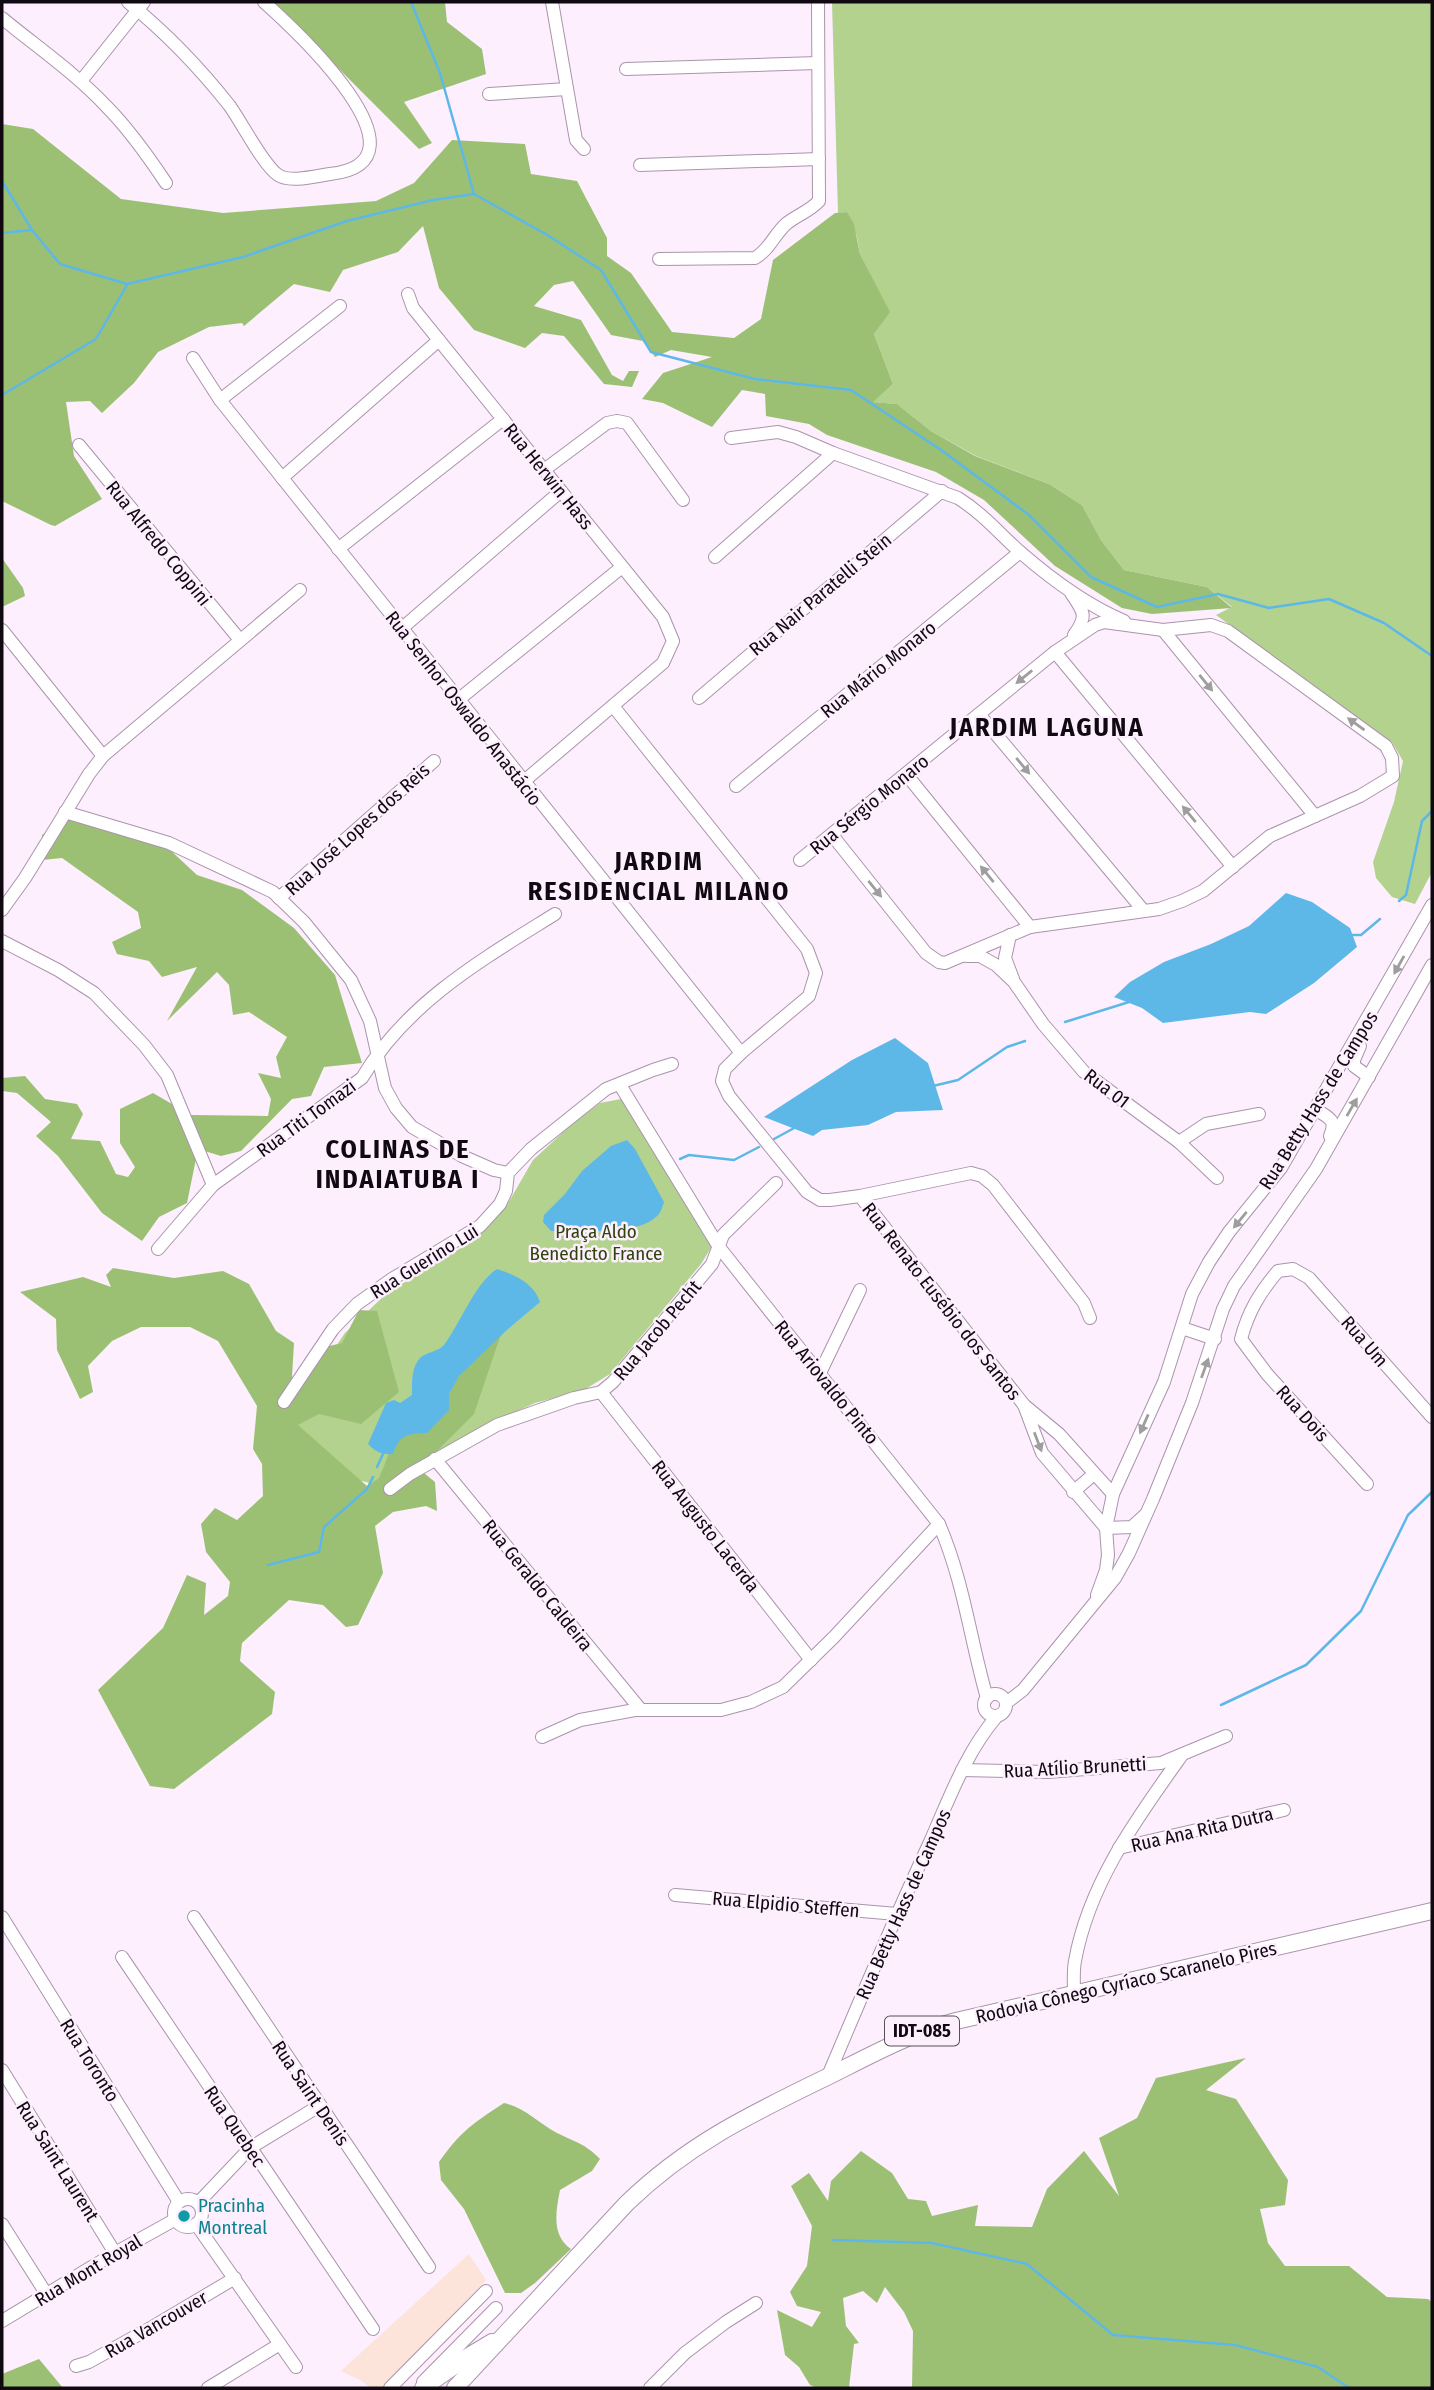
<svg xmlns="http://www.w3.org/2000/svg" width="1434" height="2390" viewBox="0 0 1434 2390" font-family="'Fira Sans Condensed',sans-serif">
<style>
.commercial{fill:#fce4da}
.green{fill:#b2d28e}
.forest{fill:#9cc073}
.water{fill:#5db8e8}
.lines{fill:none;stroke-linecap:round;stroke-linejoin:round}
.stream{stroke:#5db8e8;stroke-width:2.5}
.minor-casing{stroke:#aa94ac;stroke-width:14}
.major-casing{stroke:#aa94ac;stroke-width:18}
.minor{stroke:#fff;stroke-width:12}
.major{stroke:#fff;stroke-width:16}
.oneway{fill:#9f9da0}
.culture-dot{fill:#0f9aa8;stroke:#fdeffe;stroke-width:2.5}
.labels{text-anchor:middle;stroke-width:5;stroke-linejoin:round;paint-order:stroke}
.shield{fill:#fdeffe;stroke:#574e58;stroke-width:2}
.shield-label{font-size:18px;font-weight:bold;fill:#100911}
.street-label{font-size:19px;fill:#100911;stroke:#fdeffe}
.park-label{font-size:19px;fill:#2e440c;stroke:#fdeffe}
.culture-label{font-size:19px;fill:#0d838f;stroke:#fdeffe;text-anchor:start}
.district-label{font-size:26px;font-weight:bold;letter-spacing:2px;fill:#100911;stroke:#fdeffe}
</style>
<rect width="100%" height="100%" fill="#fdeffe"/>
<polygon class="commercial" points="469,2254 486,2280 383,2388 370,2388 362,2381 341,2371"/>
<g class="green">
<polygon points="832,2 1432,2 1432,872 1415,904 1392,897 1376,878 1373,862 1394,802 1403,761 1392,742 1216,615 1232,607 1207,587 1124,570 1101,540 1082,505 1049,484 976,456 931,431 897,404 872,402 893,384 874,334 889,312 860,254 857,237 847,212 838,213"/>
<polygon points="621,1099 714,1243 701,1264 610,1374 584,1390 535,1403 483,1426 383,1486 357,1480 278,1431 345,1333 387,1293 474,1240 507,1205 533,1160 572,1124 600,1103"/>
</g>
<g class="forest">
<polygon points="272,2 445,2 447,22 482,49 486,74 404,102 432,143 419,149"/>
<polygon points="2,124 33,129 121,199 223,213 376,201 414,183 452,140 525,144 531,174 577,181 607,238 607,256 631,273 672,332 734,338 761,319 773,260 835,213 847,212 854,224 860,254 890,312 874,334 893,384 873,402 897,404 931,431 975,456 1049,484 1082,505 1101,540 1124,570 1207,587 1232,608 1152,614 1122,608 1055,566 984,500 936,472 827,435 809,424 766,416 765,394 742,390 712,427 663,403 642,399 663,373 712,357 671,350 655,357 643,341 611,335 573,281 554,285 534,306 581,320 612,375 623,381 629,371 639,371 632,387 604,384 564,336 542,333 525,348 474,330 439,288 423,226 398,252 343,270 330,292 294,284 244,326 242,323 209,327 158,352 134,383 102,413 90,401 66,402 74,456 102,499 55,526 51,525 2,501"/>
<polygon points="2,558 23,588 25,596 2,607"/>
<polygon points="66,819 169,849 197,875 242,890 294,928 335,975 362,1063 324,1067 311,1096 292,1099 241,1151 221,1156 198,1149 187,1203 159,1217 142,1241 102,1213 58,1156 36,1136 51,1122 17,1093 2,1091 2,1078 25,1076 45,1099 77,1104 83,1114 71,1139 100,1141 116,1174 128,1177 135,1167 120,1143 120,1109 153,1093 191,1115 268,1116 271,1099 258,1073 281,1078 276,1057 287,1037 249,1012 233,1015 229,985 217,972 167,1021 197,967 162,977 149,961 117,954 112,942 141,928 138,912 62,858 42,860 42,835"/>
<polygon points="113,1268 174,1278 223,1271 249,1284 276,1331 294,1343 292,1377 300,1388 317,1349 342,1343 359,1310 377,1311 399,1392 361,1424 319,1414 298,1425 367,1486 379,1478 400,1427 453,1368 503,1328 474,1414 419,1469 435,1482 437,1511 426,1506 393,1512 375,1526 383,1573 358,1625 346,1627 323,1605 289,1600 242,1643 240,1661 275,1692 272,1714 174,1789 150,1786 98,1690 163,1628 187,1575 206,1583 204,1615 228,1596 230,1582 206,1552 201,1524 215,1508 237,1520 263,1496 262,1464 253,1449 257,1406 218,1341 190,1327 141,1327 112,1341 88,1366 93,1392 80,1399 57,1350 56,1319 20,1292 83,1277 111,1287 106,1275"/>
<polygon points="1246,2058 1206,2090 1236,2099 1288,2180 1285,2205 1260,2209 1268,2243 1285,2266 1349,2266 1387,2297 1428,2299 1432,2302 1432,2388 912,2388 913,2331 904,2312 885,2287 877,2303 863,2291 843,2298 846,2326 859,2343 854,2344 849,2388 817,2388 810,2385 799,2367 785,2355 777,2310 812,2327 821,2312 797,2306 790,2292 807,2266 812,2226 791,2186 809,2173 828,2201 831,2181 861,2151 892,2173 908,2199 926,2201 932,2216 978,2205 975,2226 1032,2227 1047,2189 1084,2151 1119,2196 1099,2138 1137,2118 1156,2078"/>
<path d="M504,2103C526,2108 538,2123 557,2133C575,2142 586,2144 600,2159L592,2171L560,2190C556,2211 551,2235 571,2249L535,2283L521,2293H505L464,2209L441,2180L439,2162C461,2131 472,2124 504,2103Z"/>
<polygon points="39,2359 63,2388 2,2388 2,2374"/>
</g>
<g class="water">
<polygon points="1286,893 1312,902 1350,928 1357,947 1314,983 1266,1014 1250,1012 1163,1023 1142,1008 1114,997 1130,982 1164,962 1211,944 1249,926"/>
<polygon points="895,1038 928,1063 943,1110 896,1112 868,1125 822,1130 813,1136 764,1117 852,1060"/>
<path d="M627,1140L635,1149L664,1202C662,1208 661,1213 656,1217C635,1236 579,1230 551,1231L543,1222L544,1215L565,1194L582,1171L611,1146Z"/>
<path d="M497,1269C515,1275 534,1283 540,1302L508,1329L459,1376L449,1394V1410L427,1433C407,1434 400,1434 393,1454C381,1455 376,1452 368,1444L386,1403L394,1400L400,1403L412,1395C412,1383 411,1368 420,1358C426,1352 438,1352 444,1345C460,1324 475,1283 497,1269Z"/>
</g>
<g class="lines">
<g class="stream">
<polyline points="411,2 440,73 474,194 549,236 601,270 651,352 755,379 851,390 941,450 1029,515 1091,577 1157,607 1218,594 1269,608 1329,599 1384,623 1432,656"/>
<polyline points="2,181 32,230 60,264 127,284 243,257 347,221 433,200 474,194"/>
<polyline points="2,233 32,230"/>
<polyline points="2,395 96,339 127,285"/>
<polyline points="1399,901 1406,895 1422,821 1432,811"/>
<polyline points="1349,935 1361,935 1380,919"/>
<polyline points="1065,1022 1129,1002"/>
<polyline points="933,1086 958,1080 1007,1047 1025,1041"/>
<polyline points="774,1139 796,1127"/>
<polyline points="680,1159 689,1155 734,1160 759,1147"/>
<polyline points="377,1467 383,1454"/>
<polyline points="268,1565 319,1552 324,1527 367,1489 373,1477"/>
<polyline points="1221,1705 1306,1665 1361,1611 1408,1515 1432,1492"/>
<polyline points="833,2240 932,2243 1027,2264 1113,2335 1235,2345 1318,2367 1349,2388"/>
</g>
<g class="minor-casing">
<g id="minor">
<path d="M128,2C165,32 199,67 229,105C241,121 263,165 278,175C290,183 316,176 330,174C439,162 293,28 264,2"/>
<polyline points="552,2 576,140 584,149"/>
<path d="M2,18C37,47 75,73 106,106C129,129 148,156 166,183"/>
<polyline points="626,69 817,63"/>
<polyline points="81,81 144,2"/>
<polyline points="489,94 567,89"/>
<polyline points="640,165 819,159"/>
<path d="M659,259L755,258C769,250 774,235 786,224C797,215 810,211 819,201L818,2"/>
<polyline points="408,294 413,308 663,617 673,641 663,663 523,782"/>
<polyline points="193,358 220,400 741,1053"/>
<polyline points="220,400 340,306"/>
<path d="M731,438L778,432L796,437L833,453L958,498C982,513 999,533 1020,552C1050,578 1086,605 1124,621"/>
<polyline points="79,445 240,640"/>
<polyline points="544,470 607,423 617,421 627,423 683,500"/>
<polyline points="282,478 439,340"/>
<polyline points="338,549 503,419"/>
<polyline points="715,557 833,453"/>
<path d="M1071,593C1084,612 1088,616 1074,635"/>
<polyline points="401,629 561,491"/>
<polyline points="2,630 103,756"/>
<polyline points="1163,630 1315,816"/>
<polyline points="1055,652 1233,867"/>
<polyline points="699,698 942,491"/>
<polyline points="458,700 622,567"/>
<polyline points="613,706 807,949 816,973 809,996 741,1053 725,1069 722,1081 729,1096 807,1192 820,1200 830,1200 860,1196 971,1173 982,1176 993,1185 1084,1303 1090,1318"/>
<polyline points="979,714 1143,910"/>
<polyline points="906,774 1030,927"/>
<polyline points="736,786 1020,552"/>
<polyline points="65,812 169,843 273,892 304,922 351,980 370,1021 385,1088 396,1108 412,1127 462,1156 494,1170 508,1173"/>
<polyline points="800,860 1055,652 1095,625 1104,622 1163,630 1211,625 1228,631 1386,746 1392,758 1393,776 1360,796 1270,836 1203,891 1182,901 1159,909 1030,927 945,963 939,962 926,953 832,835"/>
<polyline points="279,898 434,761"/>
<polyline points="2,910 25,878 89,774 103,756 300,590"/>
<polyline points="1010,935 1005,958 1013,979"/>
<polyline points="2,941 58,970 94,993 144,1045 167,1075 213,1185"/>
<polyline points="966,956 980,956 996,965 1014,982 1043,1024 1084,1072 1179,1142 1217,1178"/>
<polyline points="1360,1046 1354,1060 1354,1066 1369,1077"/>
<path d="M620,1085L719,1247L939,1524C964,1582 970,1639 987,1698"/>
<path d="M1315,1109C1329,1118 1337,1119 1330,1136"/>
<polyline points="1179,1142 1206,1124 1259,1114"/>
<polyline points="860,1196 1024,1405 1059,1434 1113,1494"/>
<path d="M158,1249L213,1185L362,1078C407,1002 483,959 555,914"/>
<polyline points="1182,1328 1215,1339"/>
<polyline points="820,1373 860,1290"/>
<polyline points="601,1392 811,1660"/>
<polyline points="284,1402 333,1329 357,1304 392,1279 480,1226 500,1204 506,1191 508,1173 531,1149 606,1089 653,1070 672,1064"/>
<polyline points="1024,1405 1042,1453 1106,1528 1132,1527 1144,1516"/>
<polyline points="435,1459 641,1710"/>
<path d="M1367,1484L1267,1374L1241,1339C1248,1312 1260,1292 1278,1271L1293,1269L1309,1278L1432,1417"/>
<polyline points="390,1489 410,1474 497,1425 574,1398 601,1392 613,1382 712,1264 723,1235 776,1183"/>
<polyline points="1073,1492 1094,1474"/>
<polyline points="1097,1595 1106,1570 1108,1555 1106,1528 1113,1494 1164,1382 1192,1294 1209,1262 1229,1232 1281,1168 1432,905"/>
<circle cx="995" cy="1705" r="11"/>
<polyline points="1006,1703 1023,1690 1115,1578 1129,1553 1153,1499 1192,1403 1223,1309 1234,1286 1316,1169 1432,965"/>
<polyline points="542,1737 580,1720 635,1710 721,1710 751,1702 783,1687 834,1637 939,1524"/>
<polyline points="962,1770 1048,1772 1161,1763 1226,1736"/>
<polyline points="1119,1848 1284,1810"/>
<polyline points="675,1895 897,1914"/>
<polyline points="2,1917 179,2202"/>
<polyline points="194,1917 429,2267"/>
<polyline points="122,1957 373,2329"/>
<path d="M1074,1994C1074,1983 1073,1971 1075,1961C1089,1883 1137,1818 1182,1755"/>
<polyline points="2,2070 115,2253"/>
<path d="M828,2076C861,1998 894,1919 930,1842C949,1799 966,1752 997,1716"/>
<circle cx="188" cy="2213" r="14"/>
<polyline points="198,2203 250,2148 319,2106"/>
<polyline points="2,2224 47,2295"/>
<polyline points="196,2224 296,2367"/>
<polyline points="2,2321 115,2253 176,2219"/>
<polyline points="76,2366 89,2362 154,2326 235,2278"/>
<polyline points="423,2382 496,2308"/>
<polyline points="208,2388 280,2344"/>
<polyline points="390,2388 486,2291"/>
<polyline points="650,2388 685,2353 726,2322 756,2303"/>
</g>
</g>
<g class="major-casing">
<g id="major">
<polyline points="423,2388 467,2357 492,2342"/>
<path d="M455,2388L627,2203C689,2143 753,2113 829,2076C871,2055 911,2033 956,2021L1432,1911"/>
</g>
</g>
<use href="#minor" class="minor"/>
<use href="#major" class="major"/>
</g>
<defs><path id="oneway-solid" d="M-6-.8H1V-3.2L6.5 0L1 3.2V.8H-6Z" transform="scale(1.75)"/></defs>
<g class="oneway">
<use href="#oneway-solid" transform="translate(1024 677) rotate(141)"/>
<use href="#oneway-solid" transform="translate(1206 683) rotate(51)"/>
<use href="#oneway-solid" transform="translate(1356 724) rotate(-144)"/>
<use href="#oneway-solid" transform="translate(1023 766) rotate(50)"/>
<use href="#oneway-solid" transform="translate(1189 814) rotate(-130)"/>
<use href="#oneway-solid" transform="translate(987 874) rotate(-129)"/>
<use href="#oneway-solid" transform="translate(875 889) rotate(51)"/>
<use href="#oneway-solid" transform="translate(1399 965) rotate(119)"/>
<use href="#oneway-solid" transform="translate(1352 1107) rotate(-60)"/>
<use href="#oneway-solid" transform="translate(1240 1220) rotate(129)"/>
<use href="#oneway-solid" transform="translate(1205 1368) rotate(-70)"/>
<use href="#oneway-solid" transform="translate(1144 1424) rotate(114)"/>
<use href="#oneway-solid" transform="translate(1038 1442) rotate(69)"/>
</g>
<circle class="culture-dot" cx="184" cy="2216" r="7"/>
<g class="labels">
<rect class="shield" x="885" y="2016.5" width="74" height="29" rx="5"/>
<g class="shield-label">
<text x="922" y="2037">IDT-085</text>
</g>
<g class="street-label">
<text transform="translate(549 476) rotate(51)" y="7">Rua Herwin Hass</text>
<text transform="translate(159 543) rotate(51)" y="7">Rua Alfredo Coppini</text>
<text transform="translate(820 594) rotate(-40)" y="7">Rua Nair Paratelli Stein</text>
<text transform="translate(878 669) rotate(-39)" y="7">Rua Mário Monaro</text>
<text transform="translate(464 708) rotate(52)" y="7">Rua Senhor Oswaldo Anastácio</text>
<text transform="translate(869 804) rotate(-39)" y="7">Rua Sérgio Monaro</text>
<text transform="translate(357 829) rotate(-42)" y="7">Rua José Lopes dos Reis</text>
<text transform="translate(1107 1088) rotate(37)" y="7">Rua 01</text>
<text transform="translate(1318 1100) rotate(-58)" y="7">Rua Betty Hass de Campos</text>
<text transform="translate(306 1118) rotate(-36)" y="7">Rua Titi Tomazi</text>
<text transform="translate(424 1261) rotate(-32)" y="7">Rua Guerino Lui</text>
<text transform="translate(942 1301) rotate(52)" y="7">Rua Renato Eusébio dos Santos</text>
<text transform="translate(657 1330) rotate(-50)" y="7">Rua Jacob Pecht</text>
<text transform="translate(1365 1341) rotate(49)" y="7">Rua Um</text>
<text transform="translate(827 1382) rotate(51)" y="7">Rua Ariovaldo Pinto</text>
<text transform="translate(1303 1413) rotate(48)" y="7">Rua Dois</text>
<text transform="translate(706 1526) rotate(52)" y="7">Rua Augusto Lacerda</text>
<text transform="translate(538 1585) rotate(51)" y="7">Rua Geraldo Caldeira</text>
<text transform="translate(1075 1767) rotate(-3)" y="7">Rua Atílio Brunetti</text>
<text transform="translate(1202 1829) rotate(-13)" y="7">Rua Ana Rita Dutra</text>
<text transform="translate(786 1904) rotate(5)" y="7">Rua Elpidio Steffen</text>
<text transform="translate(903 1904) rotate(-66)" y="7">Rua Betty Hass de Campos</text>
<text transform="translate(1126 1982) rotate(-13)" y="7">Rodovia Cônego Cyríaco Scaranelo Pires</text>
<text transform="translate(90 2060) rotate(58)" y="7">Rua Toronto</text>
<text transform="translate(311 2093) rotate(56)" y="7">Rua Saint Denis</text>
<text transform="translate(235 2126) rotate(56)" y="7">Rua Quebec</text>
<text transform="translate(58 2161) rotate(58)" y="7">Rua Saint Laurent</text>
<text transform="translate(88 2270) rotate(-31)" y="7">Rua Mont Royal</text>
<text transform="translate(156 2324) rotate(-30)" y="7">Rua Vancouver</text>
</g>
<g class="park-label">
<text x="596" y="1238">Praça Aldo<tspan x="596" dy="22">Benedicto France</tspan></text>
</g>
<g class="culture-label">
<text x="198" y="2212">Pracinha<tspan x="198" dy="22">Montreal</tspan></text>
</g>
<g class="district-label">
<text x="1047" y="736">JARDIM LAGUNA</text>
<text x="659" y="870">JARDIM<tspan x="659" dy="30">RESIDENCIAL MILANO</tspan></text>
<text x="398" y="1158">COLINAS DE<tspan x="398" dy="30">INDAIATUBA I</tspan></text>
</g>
</g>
<rect width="1434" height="2390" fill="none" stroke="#100911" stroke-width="7"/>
</svg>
